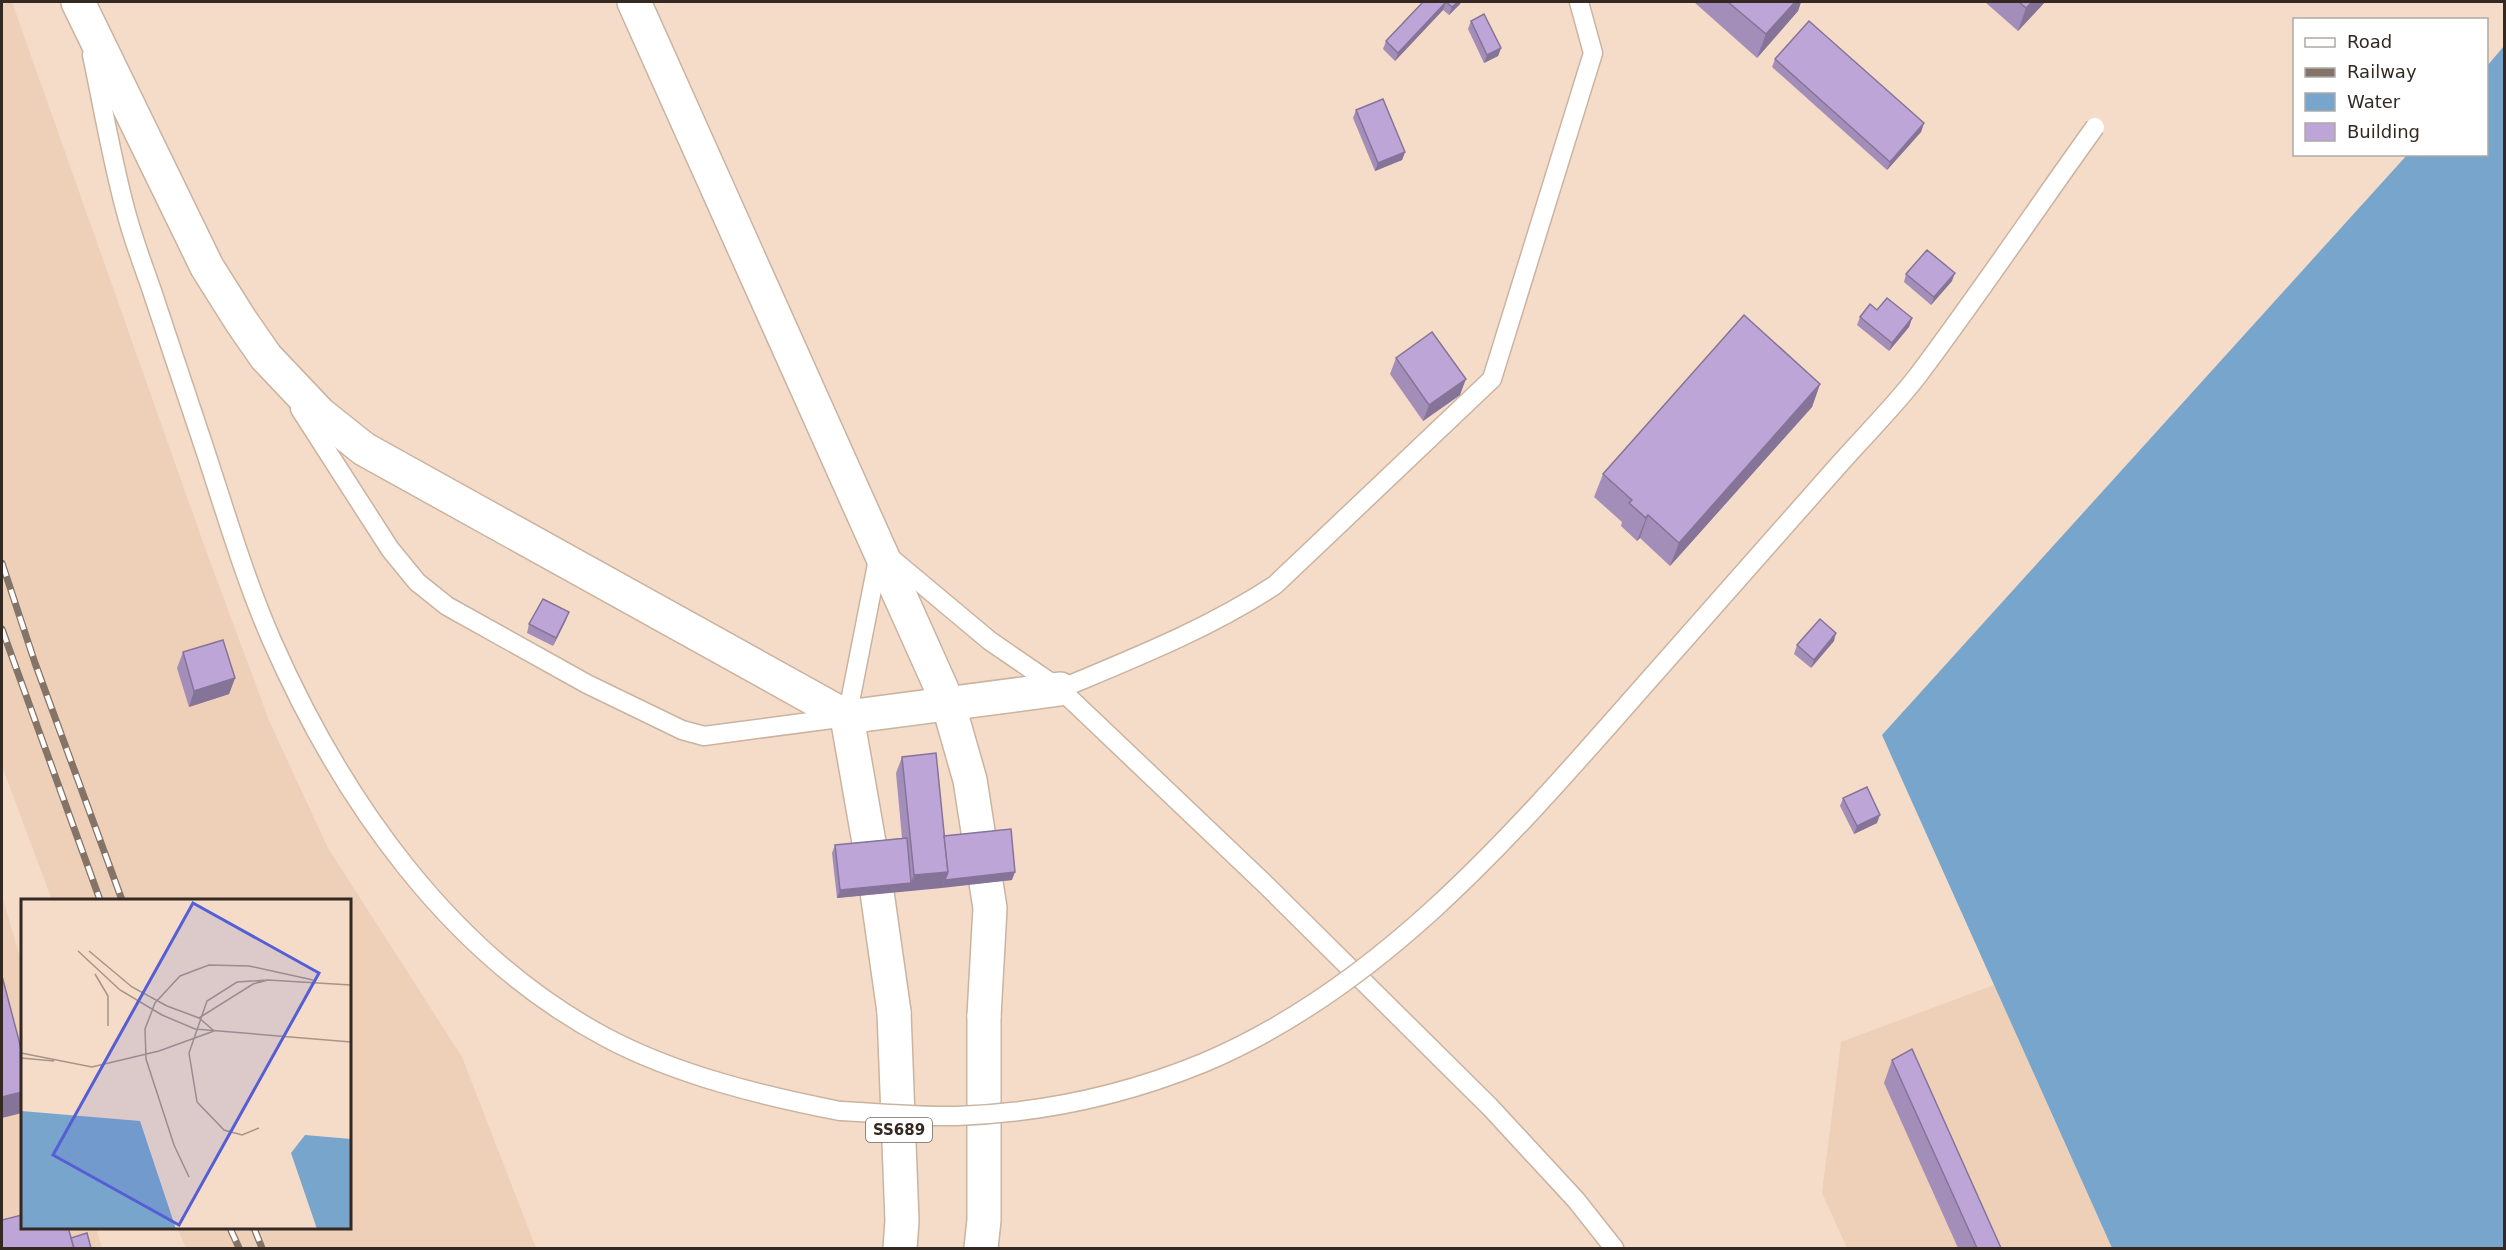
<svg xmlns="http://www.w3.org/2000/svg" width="2506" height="1250" viewBox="0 0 2506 1250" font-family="'DejaVu Sans',sans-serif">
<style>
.built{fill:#eecfb7}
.water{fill:#77a5cc}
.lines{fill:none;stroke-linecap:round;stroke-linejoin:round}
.service-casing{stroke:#cab3a0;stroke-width:21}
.minor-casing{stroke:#cab3a0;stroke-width:36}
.trunk-casing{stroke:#cab3a0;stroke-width:36}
.service{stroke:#fff;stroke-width:18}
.minor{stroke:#fff;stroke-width:33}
.trunk{stroke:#fff;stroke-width:33}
.rail-casing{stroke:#847468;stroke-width:7}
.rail{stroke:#fff;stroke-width:4.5;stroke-dasharray:14;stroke-linecap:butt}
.service-bridge-casing{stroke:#cab3a0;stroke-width:21;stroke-linecap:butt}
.service-bridge{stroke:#fff;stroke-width:18}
.wall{fill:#a38eba}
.shaded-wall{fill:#857497}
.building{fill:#bea5d8;stroke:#857497;stroke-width:1.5}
.labels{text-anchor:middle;stroke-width:4.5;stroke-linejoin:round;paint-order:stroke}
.shield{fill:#fff;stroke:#706964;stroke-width:1.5}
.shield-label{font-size:15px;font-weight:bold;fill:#332922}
.inset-road{fill:none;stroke:#a79486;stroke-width:1.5}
.view{fill:#565ed5;fill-opacity:0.15;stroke:#565ed5;stroke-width:3}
.inset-edge{fill:none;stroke:#332922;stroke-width:3}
</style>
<rect width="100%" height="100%" fill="#f4dcc8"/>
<g class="built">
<polygon points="2,2 12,2 205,548 270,723 328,848 462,1057 536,1248 186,1248 177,1228 350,1228 350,900 52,900 2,766"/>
<polygon points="2,896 22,964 22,1228 96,1228 102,1248 2,1248"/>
<polygon points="1994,985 2112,1248 1847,1248 1822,1193 1841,1042"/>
</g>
<polygon class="water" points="2504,46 2504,1248 2112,1248 1882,735 2407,155 2486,154 2487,66"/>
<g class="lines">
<g class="service-casing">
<g id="service">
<path d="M92,55C103,107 112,161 126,212C133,239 143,265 152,291C170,344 187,397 205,450C226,514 245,579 272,641C342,800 450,955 607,1038C677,1075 763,1096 840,1111"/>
<polyline points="300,409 390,549 417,582 447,606 587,684 682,730 704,736 847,717 880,549 990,641 1060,689 1267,886 1490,1107 1576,1200 1614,1248"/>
<path d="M1060,689C1134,658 1208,629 1275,585L1492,379L1593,53L1579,2"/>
</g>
</g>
<g class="minor-casing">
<g id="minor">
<polyline points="78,2 207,267 241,321 266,357 320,414 364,449 847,717 1060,689"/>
<polyline points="634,2 948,703 970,780 990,908 984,1016"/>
<polyline points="847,717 874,871 894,1012"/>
</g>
</g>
<g class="trunk-casing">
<g id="trunk">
<polyline points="894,1012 902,1221 900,1248"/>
<polyline points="981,1248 984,1220 984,1016"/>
</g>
</g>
<use href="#service" class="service"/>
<use href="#minor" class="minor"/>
<use href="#trunk" class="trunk"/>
<g class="rail-casing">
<g id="rail">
<polyline points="2,563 35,663 122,900"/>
<polyline points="2,629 100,900"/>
<polyline points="230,1228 239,1248"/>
<polyline points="254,1228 262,1248"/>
</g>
</g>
<use href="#rail" class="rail"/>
<g class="service-bridge-casing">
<path id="service-bridge" d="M840,1111C879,1113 918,1117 957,1116C1041,1113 1125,1095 1203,1063C1393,983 1529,815 1663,664C1720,599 1778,534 1836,468C1863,437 1894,407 1919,374C1980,293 2036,209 2095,127"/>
</g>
<use href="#service-bridge" class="service-bridge"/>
</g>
<g class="wall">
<polygon points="1423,2 1461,2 1460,4 1449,15 1443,10 1395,61 1383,49 1386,41"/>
<polygon points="1694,2 1801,2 1798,11 1757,58"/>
<polygon points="1985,2 2045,2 2018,31"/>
<polygon points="1471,21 1501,48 1498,56 1484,63 1468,29"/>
<polygon points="1775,59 1924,123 1921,132 1887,170 1772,67"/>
<polygon points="1356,110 1405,152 1402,160 1375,171 1353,118"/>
<polygon points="1906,274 1952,281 1931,305 1904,282"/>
<polygon points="1877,310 1912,318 1909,327 1889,351 1857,325 1860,317"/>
<polygon points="1396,358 1460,395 1423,421 1390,374"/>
<polygon points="1820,384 1812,407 1670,566 1640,538 1637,541 1621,526 1622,522 1594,497 1603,474"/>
<polygon points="566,620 553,646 527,633 529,624"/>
<polygon points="1834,641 1811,668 1794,654 1797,645"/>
<polygon points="183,652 235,678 229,694 189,707 177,668"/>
<polygon points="902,757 944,836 1012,880 837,898 832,853 835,845 902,838 896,773"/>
<polygon points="1843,798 1877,823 1854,834 1840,806"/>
<polygon points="1892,1060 2001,1248 1958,1248 1884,1083"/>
</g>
<g class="shaded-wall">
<polygon points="1446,2 1443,10 1395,61 1398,53"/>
<polygon points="1458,2 1461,2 1460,4 1449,15 1452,7"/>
<polygon points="1795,2 1801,2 1798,11 1757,58 1766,34"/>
<polygon points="2032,2 2045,2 2018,31 2026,8"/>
<polygon points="1501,48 1498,56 1484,63 1487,55"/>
<polygon points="1924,123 1921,132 1887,170 1890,162"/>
<polygon points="1405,152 1402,160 1375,171 1378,163"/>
<polygon points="1955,273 1952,281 1931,305 1934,297"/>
<polygon points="1912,318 1909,327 1889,351 1892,343"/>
<polygon points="1466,379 1460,395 1423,421 1429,405"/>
<polygon points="1820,384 1812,407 1670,566 1679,543"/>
<polygon points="1648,515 1640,538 1637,541 1646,518"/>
<polygon points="569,612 566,620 553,646 556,638"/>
<polygon points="1836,633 1834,641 1811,668 1814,660"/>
<polygon points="235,678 229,694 189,707 194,691"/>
<polygon points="1880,815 1877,823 1854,834 1857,826"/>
<polygon points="948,872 942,888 837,898 840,890 911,883 914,875"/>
<polygon points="1015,872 1012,880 942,888 945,880"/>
<polygon points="22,1092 22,1113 2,1118 2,1097"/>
</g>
<g class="building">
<polygon points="1423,2 1458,2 1452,7 1446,2 1398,53 1386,41"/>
<polygon points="1728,2 1795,2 1766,34"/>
<polygon points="2019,2 2032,2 2026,8"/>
<polygon points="1484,14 1501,48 1487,55 1471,21"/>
<polygon points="1809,21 1924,123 1890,162 1775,59"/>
<polygon points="1383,99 1405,152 1378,163 1356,110"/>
<polygon points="1927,250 1955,273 1934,297 1906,274"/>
<polygon points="1887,298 1912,318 1892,343 1860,317 1870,304 1877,310"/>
<polygon points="1744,315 1820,384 1679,543 1648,515 1646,518 1629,503 1632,500 1603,474"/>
<polygon points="1432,332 1466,379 1429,405 1396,358"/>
<polygon points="543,599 569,612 556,638 529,624"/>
<polygon points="1820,619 1836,633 1814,660 1797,645"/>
<polygon points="223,640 235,678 194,691 183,652"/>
<polygon points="936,753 948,872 914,875 902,757"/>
<polygon points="1867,787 1880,815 1857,826 1843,798"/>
<polygon points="1011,829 1015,872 945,880 948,872 944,836"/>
<polygon points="907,838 911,883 840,890 835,845"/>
<polygon points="2,976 22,1052 22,1092 2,1097"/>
<polygon points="1912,1049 2001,1248 1977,1248 1892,1060"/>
<polygon points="22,1215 22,1227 68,1227 74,1248 2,1248 2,1220"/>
<polygon points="87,1233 91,1248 74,1248 71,1238"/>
</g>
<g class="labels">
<rect class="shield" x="866" y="1118" width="66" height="24" rx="4.5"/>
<g class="shield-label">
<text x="899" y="1135">SS689</text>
</g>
</g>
<g transform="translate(21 899)">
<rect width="330" height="330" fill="#f4dcc8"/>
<path d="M0,212L119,222L155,330H0ZM284,236L330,240V330H296L270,254Z" fill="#77a5cc"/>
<path class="inset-road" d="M57,52L99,91L141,116M68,52L111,88L146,107M74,75L87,97V127M146,107L178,119L192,131M141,116L174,130L330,143M178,119L232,85L247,81L330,86M0,154L71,168L138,152L193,132M0,159L33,162M238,229L221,236L203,231L176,203L168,154L186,102L216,83L247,81M168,278L153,246L125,160L124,130L134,104L159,77L188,66L228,67L292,81"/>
<path class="view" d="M172,4L298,74L158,326L32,256Z"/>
<rect width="330" height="330" class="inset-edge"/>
</g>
<rect width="2506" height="1250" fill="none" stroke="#332922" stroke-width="6"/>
<rect x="2293" y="18" width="195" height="138" fill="#ffffff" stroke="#ada9a7" stroke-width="1.5"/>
<rect x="2305" y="38" width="30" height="9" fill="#ffffff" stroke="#ada9a7" stroke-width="1.5"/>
<text x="2347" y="48" font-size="18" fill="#332922">Road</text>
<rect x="2305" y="68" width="30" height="9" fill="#847468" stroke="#ada9a7" stroke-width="1.5"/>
<text x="2347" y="78" font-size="18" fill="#332922">Railway</text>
<rect x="2305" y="93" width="30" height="18" fill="#77a5cc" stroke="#ada9a7" stroke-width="1.5"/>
<text x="2347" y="108" font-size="18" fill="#332922">Water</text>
<rect x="2305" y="123" width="30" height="18" fill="#bea5d8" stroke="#ada9a7" stroke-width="1.5"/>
<text x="2347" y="138" font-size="18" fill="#332922">Building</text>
</svg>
